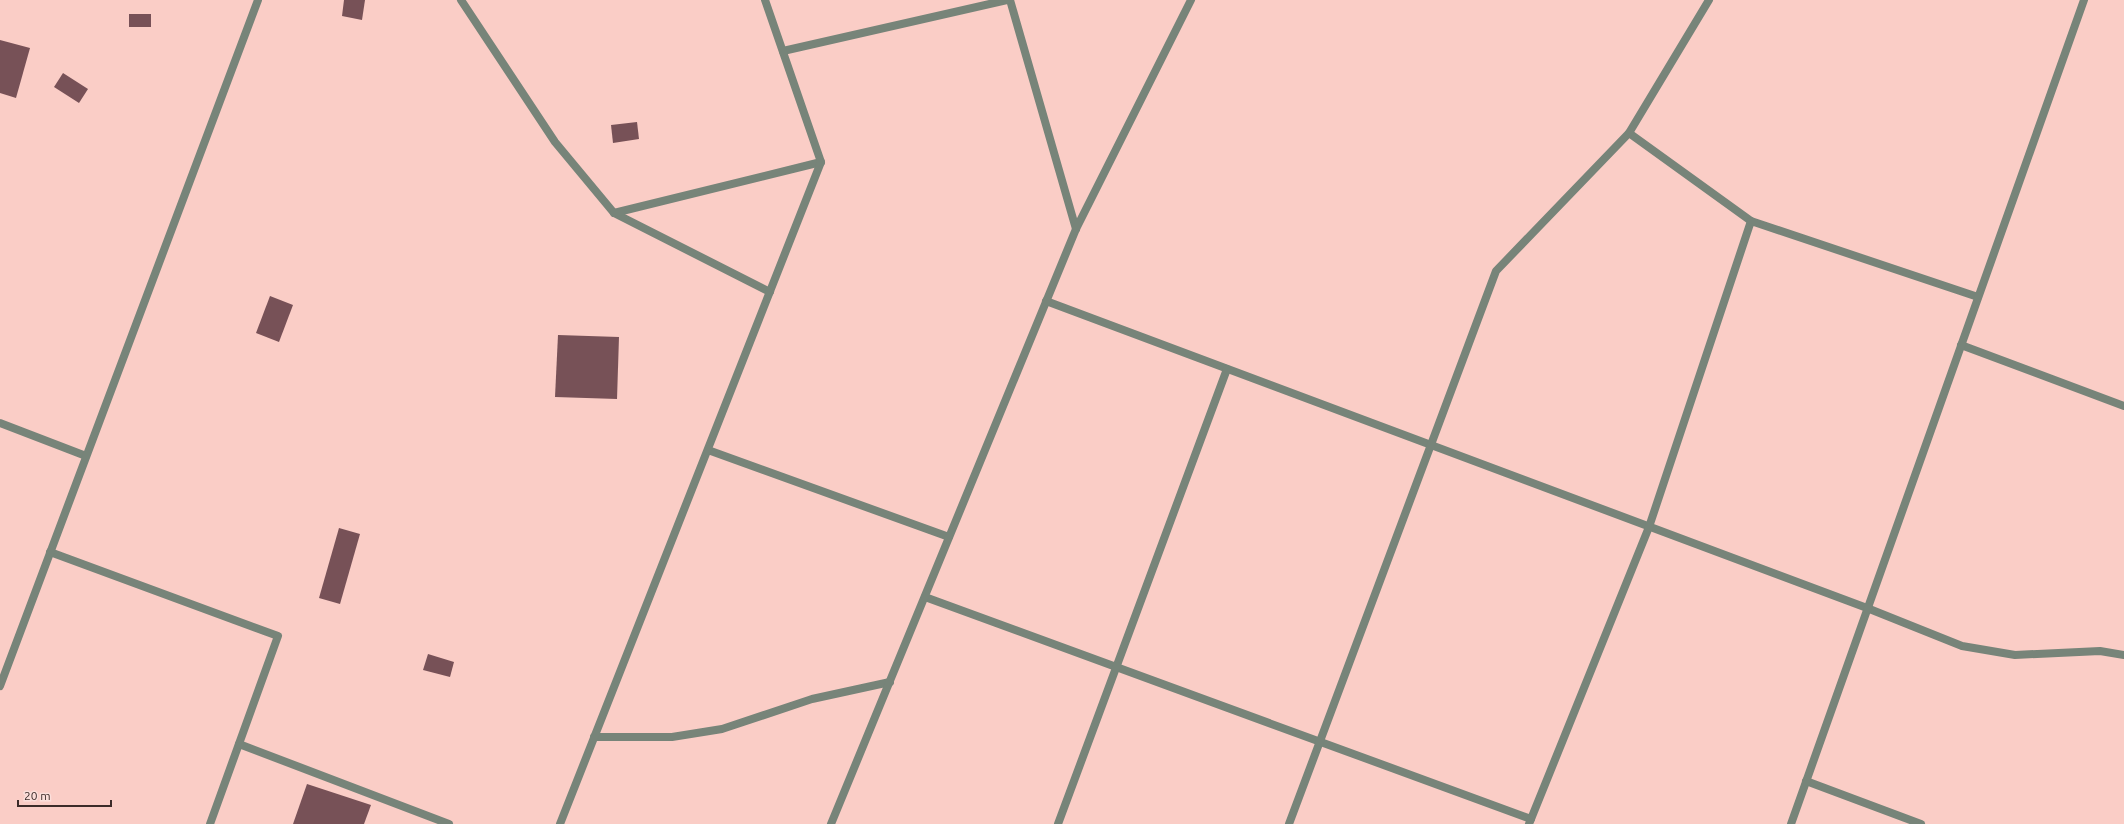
<svg xmlns="http://www.w3.org/2000/svg" width="2124" height="824" viewBox="0 0 2124 824" font-family="Ubuntu,sans-serif">
<style>
.building{fill:#775157}
.lines{fill:none;stroke-linecap:round;stroke-linejoin:round}
.street{stroke:#778479;stroke-width:8}
</style>
<rect width="100%" height="100%" fill="#facdc6"/>
<g class="building">
<polygon points="344,0 365,0 362,20 342,16"/>
<rect x="129" y="14" width="22" height="13"/>
<polygon points="0,40 30,48 16,98 0,93"/>
<polygon points="63,73 88,89 79,103 54,87"/>
<polygon points="637,122 639,139 613,143 611,125"/>
<polygon points="270,296 293,305 279,342 256,333"/>
<polygon points="558,335 619,337 617,399 555,397"/>
<polygon points="339,528 360,534 340,604 319,598"/>
<polygon points="428,654 454,662 450,677 423,670"/>
<polygon points="307,784 371,805 364,824 293,824"/>
</g>
<g class="lines">
<g class="street">
<polyline points="461,0 555,142 614,213 770,292"/>
<polyline points="1010,0 1076,229"/>
<polyline points="783,51 1007,0"/>
<polyline points="1629,133 1751,221"/>
<polyline points="614,213 821,162"/>
<polyline points="1046,301 1867,608 1962,646 2015,655 2100,651 2124,655"/>
<polyline points="1961,345 2124,406"/>
<polyline points="0,423 86,456"/>
<polyline points="708,450 949,537"/>
<polyline points="50,552 278,636 210,824"/>
<polyline points="925,597 1531,819"/>
<polyline points="0,686 258,0"/>
<polyline points="594,737 672,737 722,729 812,699 890,682"/>
<polyline points="239,744 449,824"/>
<polyline points="1806,781 1921,824"/>
<polyline points="560,824 821,162 765,0"/>
<polyline points="831,824 1076,229 1191,0"/>
<polyline points="1058,824 1227,369"/>
<polyline points="1289,824 1496,271 1629,133 1709,0"/>
<polyline points="1529,824 1649,527 1751,221 1978,297"/>
<polyline points="1791,824 2084,0"/>
</g>
</g>
<path d="M18 800v6h93v-6" fill="none" stroke="#3c2b29" stroke-width="2"/>
<text x="24" y="800" font-size="12" fill="#3c2b29" stroke="#fbdfdb" stroke-width="3" paint-order="stroke">20 m</text>
</svg>
